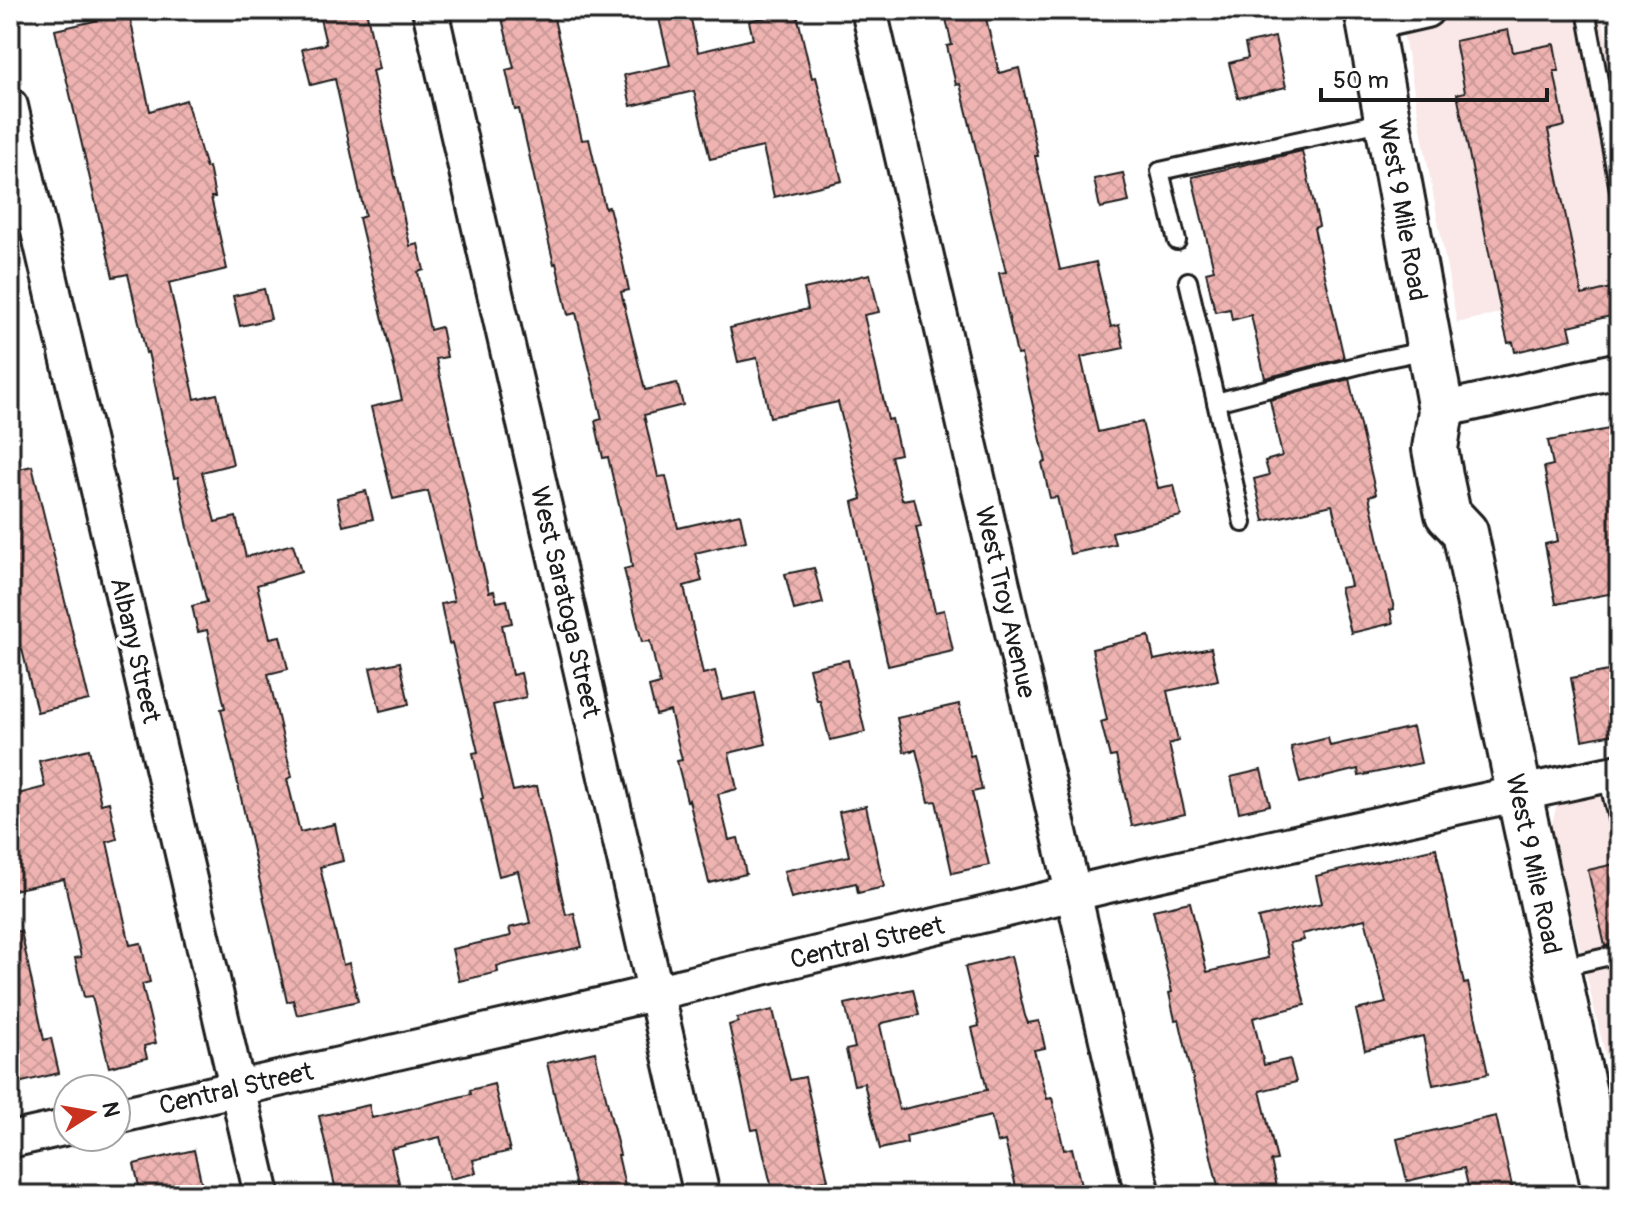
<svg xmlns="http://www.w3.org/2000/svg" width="1629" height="1205" viewBox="0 0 1629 1205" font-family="Pangolin,sans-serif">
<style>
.built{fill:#fae8e8}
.building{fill:url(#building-cross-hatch);stroke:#1c1c1c;stroke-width:2}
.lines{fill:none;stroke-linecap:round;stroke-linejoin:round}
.service-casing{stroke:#1c1c1c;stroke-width:22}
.minor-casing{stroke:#1c1c1c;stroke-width:40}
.secondary-casing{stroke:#1c1c1c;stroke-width:50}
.service{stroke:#fff;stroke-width:16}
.minor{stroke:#fff;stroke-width:34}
.secondary{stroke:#fff;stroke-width:44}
.labels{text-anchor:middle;stroke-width:8;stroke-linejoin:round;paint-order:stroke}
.street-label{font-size:26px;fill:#1c1c1c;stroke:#fff}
</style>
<defs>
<pattern id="building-cross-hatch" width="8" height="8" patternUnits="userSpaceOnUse" patternTransform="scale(2)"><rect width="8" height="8" fill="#efb4b2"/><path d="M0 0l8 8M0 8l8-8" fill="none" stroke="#cc9a98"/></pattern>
</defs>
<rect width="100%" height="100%" fill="#fff"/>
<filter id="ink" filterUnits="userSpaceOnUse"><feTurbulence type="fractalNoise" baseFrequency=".0125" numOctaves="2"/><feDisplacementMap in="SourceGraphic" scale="16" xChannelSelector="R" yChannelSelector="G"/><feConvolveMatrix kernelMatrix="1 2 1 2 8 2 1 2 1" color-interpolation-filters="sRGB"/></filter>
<g filter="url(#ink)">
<g class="built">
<polygon points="1399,10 1601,10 1619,110 1619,285 1457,323"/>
<polygon points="1619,791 1619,1112 1551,828 1557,804"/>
</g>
<g class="building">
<polygon points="318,10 366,10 379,69 372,71 410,246 418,244 424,270 418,272 430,330 441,327 447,357 436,359 489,592 494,591 497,602 507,600 512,623 502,625 512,675 521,673 526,697 493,705 513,791 537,786 566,915 574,913 582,947 497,966 498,972 459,981 452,949 511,936 509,928 530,923 518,871 499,876 481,799 483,798 473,753 478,752 452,643 449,644 441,604 454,601 428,491 393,499 371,407 402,400 359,218 365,216 335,79 311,85 302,49 326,44"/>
<polygon points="500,10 552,10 582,140 589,139 605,208 609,207 621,255 629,290 621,292 645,390 677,383 683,405 644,415 658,477 666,476 678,528 740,514 746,541 695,553 702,581 684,586 703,674 715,671 722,700 755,693 766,744 729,753 737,789 718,794 729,840 738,838 746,874 709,883 689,800 687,801 677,761 682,760 670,711 656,715 649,687 660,684 650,641 642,642 624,569 632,567 630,553 608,457 603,458 595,421 602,419 576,313 568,315 556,263 554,264 544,222 519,109 515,110 506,70 514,68"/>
<polygon points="657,10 689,10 698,52 753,39 749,21 796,10 812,78 816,77 842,181 774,197 763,147 710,159 694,91 631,106 624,75 670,65"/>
<polygon points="944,10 984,10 999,73 1019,68 1038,156 1035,156 1060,270 1096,262 1111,327 1119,325 1124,348 1081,357 1098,432 1142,422 1158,488 1174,485 1181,516 1112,532 1115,544 1070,554 1057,497 1050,498 1042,463 1046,462 1021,354 1017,355 999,273 1006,272 960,84 956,85 947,46 952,45"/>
<polygon points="129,13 150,111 186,100 206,168 209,167 215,197 211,197 227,269 169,283 195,399 217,394 233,464 202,472 215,522 236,517 246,557 293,544 301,572 257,585 270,638 280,636 288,669 268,674 292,777 287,779 300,832 335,824 343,861 320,867 343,965 349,963 358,1001 297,1015 293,1000 287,1002 221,709 225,708 207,630 198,632 192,606 207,602 188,528 178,477 174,478 166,441 167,441 148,352 146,353 128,274 113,277 55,30"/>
<polygon points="1508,30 1513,52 1554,44 1559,71 1554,71 1565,126 1548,130 1582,295 1619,286 1619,314 1569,326 1572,339 1515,352 1513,342 1508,343 1504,327 1457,94 1465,92 1455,41"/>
<polygon points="1275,37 1286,87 1238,98 1229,63 1248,58 1245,44"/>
<polygon points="1302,151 1319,226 1314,228 1344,358 1265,378 1251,315 1232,320 1230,309 1215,312 1206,272 1214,270 1192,177"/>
<polygon points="1123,173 1129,202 1100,208 1094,179"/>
<polygon points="870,274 879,312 864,315 888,420 892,419 900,454 891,456 902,500 914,498 921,526 916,527 935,612 944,610 953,651 888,666 853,502 862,499 838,402 770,417 757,358 738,362 730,328 808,309 804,289"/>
<polygon points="264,289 271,319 240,326 233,296"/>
<polygon points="1349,379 1376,494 1369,496 1394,609 1390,610 1393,623 1351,633 1340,588 1351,586 1332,505 1264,521 1254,479 1269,475 1265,461 1282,456 1270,400"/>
<polygon points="1619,427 1619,592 1556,604 1545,544 1558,541 1544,467 1553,465 1548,441"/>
<polygon points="32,466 89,700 37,712 22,649 17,650 10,620 10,471"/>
<polygon points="366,491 373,519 343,526 337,498"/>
<polygon points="814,568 823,603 794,610 785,574"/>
<polygon points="1149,636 1154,660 1211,648 1218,680 1167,691 1178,741 1169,744 1185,814 1132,826 1116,756 1110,757 1101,722 1107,720 1092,649"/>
<polygon points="848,660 865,732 830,740 820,701 817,701 809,668"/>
<polygon points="400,662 409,704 380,711 370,668"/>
<polygon points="1619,669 1619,733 1582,740 1571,678"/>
<polygon points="959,704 970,756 974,755 982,790 972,792 989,865 952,873 936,801 929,802 916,750 904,752 897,718"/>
<polygon points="1413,727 1421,763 1359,776 1358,769 1300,783 1291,747 1328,738 1330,746"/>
<polygon points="89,749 101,804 109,802 117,839 107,842 130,945 141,943 150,982 142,984 156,1043 144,1046 147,1058 109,1067 92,996 84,997 75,958 81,957 64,879 13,890 10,874 10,796 45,787 39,761"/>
<polygon points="1261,770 1270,805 1239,812 1231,777"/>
<polygon points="866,806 884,887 858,893 856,883 791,898 784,871 849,856 839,812"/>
<polygon points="1436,848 1464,984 1468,983 1488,1074 1433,1085 1423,1036 1365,1050 1356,1010 1386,1003 1365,919 1302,934 1304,940 1290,943 1305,1005 1253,1018 1264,1065 1290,1059 1296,1082 1260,1091 1277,1160 1271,1161 1279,1195 1220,1195 1179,1019 1175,1020 1169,993 1172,992 1153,910 1190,902 1207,972 1268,958 1258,918 1322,903 1316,876"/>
<polygon points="1619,863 1619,943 1605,946 1588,870"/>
<polygon points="21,931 44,1040 51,1038 59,1073 10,1085 10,932"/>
<polygon points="1011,956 1025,1016 1028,1023 1039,1021 1045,1048 1034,1050 1047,1099 1052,1098 1064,1150 1072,1148 1082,1190 1059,1195 1018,1195 1005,1141 997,1143 991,1116 906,1136 907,1143 880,1149 864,1083 854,1085 846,1050 855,1048 845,1004 913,989 919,1015 882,1023 880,1025 899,1110 987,1090 972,1028 979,1026 965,967"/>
<polygon points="773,1010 790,1080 805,1077 828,1180 773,1193 758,1129 752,1130 729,1025 738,1022 737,1018"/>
<polygon points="595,1052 620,1155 618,1155 627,1195 578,1195 547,1063"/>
<polygon points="494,1084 510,1151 473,1160 476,1173 450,1179 440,1137 391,1149 402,1195 337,1195 319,1116 369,1105 372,1118 471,1094 470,1090"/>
<polygon points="1496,1116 1514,1195 1470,1195 1464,1168 1407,1181 1397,1139"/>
<polygon points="194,1150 203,1190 181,1195 141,1195 134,1164"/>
</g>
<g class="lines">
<g class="service-casing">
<g id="service">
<polyline points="1586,10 1619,190"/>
<polyline points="1177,241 1160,171 1386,121"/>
<polyline points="1188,281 1216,402 1379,360 1428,350"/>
<polyline points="1216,402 1243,523"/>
<polyline points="1607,775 1619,827"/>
<polyline points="1558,968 1619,954"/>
</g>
</g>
<g class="minor-casing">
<g id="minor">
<polyline points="430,10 702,1195"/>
<polyline points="869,10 1143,1195"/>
<polyline points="1369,23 1426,10"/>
<polyline points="10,106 262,1195"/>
<polyline points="1441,410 1619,370"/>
<polyline points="116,1116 611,1003 1108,885 1465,805 1619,772"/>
<polyline points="10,1140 68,1127"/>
</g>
</g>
<g class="secondary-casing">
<polyline id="secondary" points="1367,10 1441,410 1435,449 1441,481 1448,514 1465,532 1525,821 1606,1195"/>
</g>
<use href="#service" class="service"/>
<use href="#minor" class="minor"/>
<use href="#secondary" class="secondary"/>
</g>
</g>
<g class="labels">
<g class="street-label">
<text transform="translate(1403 210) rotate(80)" y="9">West 9 Mile Road</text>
<text transform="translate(566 602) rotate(77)" y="9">West Saratoga Street</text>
<text transform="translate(1006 602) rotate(77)" y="9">West Troy Avenue</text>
<text transform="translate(136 650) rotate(77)" y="9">Albany Street</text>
<text transform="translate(1534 864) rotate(78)" y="9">West 9 Mile Road</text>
<text transform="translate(867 942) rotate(-13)" y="9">Central Street</text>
<text transform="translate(236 1088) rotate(-13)" y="9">Central Street</text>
</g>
</g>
<rect width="1629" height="1205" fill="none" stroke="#fff" stroke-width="40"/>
<rect x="20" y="20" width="1589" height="1165" fill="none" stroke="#1c1c1c" stroke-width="3" filter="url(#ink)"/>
<g transform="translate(92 1113) rotate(79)"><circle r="38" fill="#ffffff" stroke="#a4a4a4" stroke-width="2"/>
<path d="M0-6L14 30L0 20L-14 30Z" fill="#c8321e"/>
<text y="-12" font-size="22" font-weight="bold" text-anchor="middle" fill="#1c1c1c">N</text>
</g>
<path d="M1321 88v12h226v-12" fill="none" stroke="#1c1c1c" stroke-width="4"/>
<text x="1333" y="88" font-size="24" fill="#1c1c1c" stroke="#ffffff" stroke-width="6" paint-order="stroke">50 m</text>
</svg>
